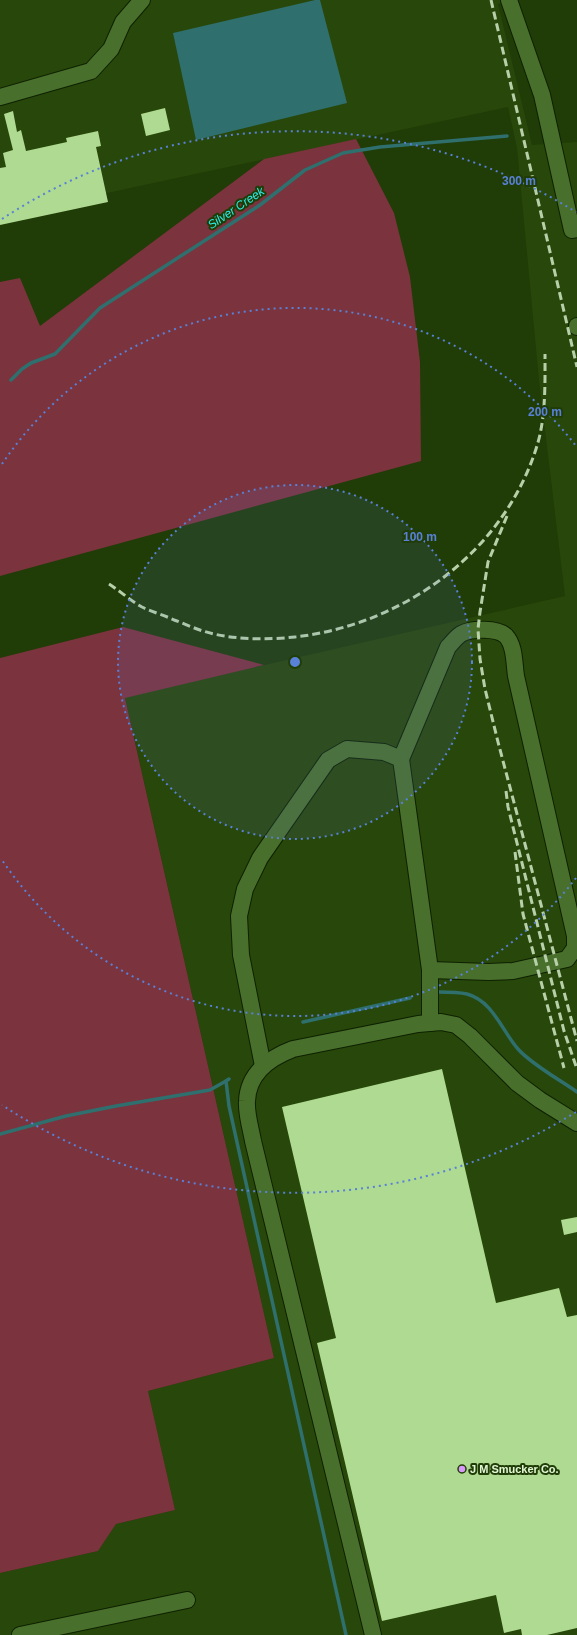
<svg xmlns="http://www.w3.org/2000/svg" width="577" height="1635" viewBox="0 0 577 1635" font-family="Arial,sans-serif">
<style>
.built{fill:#28470a}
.green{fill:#7b333d}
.water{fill:#2f6f6e}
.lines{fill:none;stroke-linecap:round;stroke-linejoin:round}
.stream{stroke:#2f6f6e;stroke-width:3.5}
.building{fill:#afda92}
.minor-casing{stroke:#0e2100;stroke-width:18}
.minor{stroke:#496f2c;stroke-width:16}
.rail{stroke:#b8d0a9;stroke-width:3;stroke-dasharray:8 4;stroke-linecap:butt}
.ring{fill:none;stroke:#5881d7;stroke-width:2;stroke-dasharray:2 4}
.poi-dot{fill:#d89af8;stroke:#203c07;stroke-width:1.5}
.labels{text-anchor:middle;stroke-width:4;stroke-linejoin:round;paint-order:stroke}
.poi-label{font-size:11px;font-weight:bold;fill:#e2f8d5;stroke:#203c07;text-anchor:start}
.water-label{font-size:12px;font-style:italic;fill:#2eebe8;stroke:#203c07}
.centre{fill:#5881d7;stroke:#203c07;stroke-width:2}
.ring-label{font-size:12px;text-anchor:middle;font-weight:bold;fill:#5881d7;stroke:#203c07;stroke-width:4;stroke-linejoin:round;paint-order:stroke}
</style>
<rect width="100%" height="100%" fill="#203c07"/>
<polygon class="built" points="0,0 513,0 498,4 532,145 577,142 577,1635 0,1635 0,1573 98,1551 116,1524 175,1510 148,1391 274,1358 125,697 565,596 539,380 517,148 508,107 0,216"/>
<g class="green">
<polygon points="356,139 394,213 410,277 420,362 421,461 0,576 0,282 20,278 40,326 264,159"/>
<polygon points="123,627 264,665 125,698 274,1358 148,1391 175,1510 116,1524 98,1551 0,1573 0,658"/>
</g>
<polygon class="water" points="315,0 320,0 347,103 196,140 173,33"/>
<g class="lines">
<g class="stream">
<polyline points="11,380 22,369 31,363 55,354 100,308 260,205 305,170 343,153 380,147 507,136"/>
<path d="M439,992C448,992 458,992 467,994C493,1001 502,1031 518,1049C531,1064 560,1080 577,1092"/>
<polyline points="303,1022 410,998"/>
<polyline points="229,1079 226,1081 229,1106 346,1635"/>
<polyline points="0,1134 66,1116 116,1106 210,1090 226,1081"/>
</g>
</g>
<g class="building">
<polygon points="165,108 170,130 146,136 141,114"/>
<polygon points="13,111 17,132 21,130 26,151 67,142 66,138 98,131 101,146 96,147 108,202 0,225 0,168 6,167 3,153 13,150 4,114"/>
<polygon points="442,1069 496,1303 559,1288 567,1317 577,1315 577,1628 547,1635 522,1635 521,1629 504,1633 496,1595 382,1621 317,1343 336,1338 282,1107"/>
<polygon points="577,1217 577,1232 564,1235 561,1220"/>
</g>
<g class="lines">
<g class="minor-casing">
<g id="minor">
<polyline points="509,0 542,95 572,230 577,229"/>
<polyline points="0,97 91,71 111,49 123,22 142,0"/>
<polyline points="577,326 577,327"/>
<path d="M401,759L448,647C452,643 456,637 461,634C471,628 498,628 506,636C515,646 514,663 516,676L575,936V948L567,959L513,971L489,972L430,970"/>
<polyline points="263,1066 241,955 239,916 245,889 260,858 328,760 347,749 384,752 401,759 430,970 430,1023"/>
<polyline points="20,1635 187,1600"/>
<path d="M373,1635L253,1141C251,1129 246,1114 247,1101C248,1074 269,1058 293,1049L418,1024L441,1022L456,1025L470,1036L517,1083L540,1100L577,1123"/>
</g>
</g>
<use href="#minor" class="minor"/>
<g class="rail">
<polyline points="491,0 577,367"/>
<polyline points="507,516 488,562 480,612 478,629 480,659 485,689 498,742 577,1041"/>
<path d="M109,584C120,591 131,601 142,607C152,612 164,615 174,620C183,623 193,628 203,631C231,640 266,640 295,637C402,625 502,554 536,449C546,419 545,385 545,354"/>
<polyline points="506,791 508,807 564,1031 577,1069"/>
<polyline points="515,852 523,914 564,1068"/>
</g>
</g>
<circle cx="295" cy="662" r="177" fill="#5881d7" fill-opacity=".12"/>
<g class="ring">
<circle cx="295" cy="662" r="177"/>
<path d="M576 878A354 354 0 0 1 2 860M2 464A354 354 0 0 1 576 446"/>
<path d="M576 1112A531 531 0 0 1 2 1105M2 219A531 531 0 0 1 576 212"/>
</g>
<circle class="poi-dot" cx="462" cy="1469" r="4"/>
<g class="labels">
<g class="poi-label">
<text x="470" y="1473">J M Smucker Co.</text>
</g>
<g class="water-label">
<text transform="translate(236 208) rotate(-34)" y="4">Silver Creek</text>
</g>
</g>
<circle cx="295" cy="662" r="6" class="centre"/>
<g class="ring-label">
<text x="519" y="185">300 m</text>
<text x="545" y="416">200 m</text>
<text x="420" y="541">100 m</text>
</g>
</svg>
